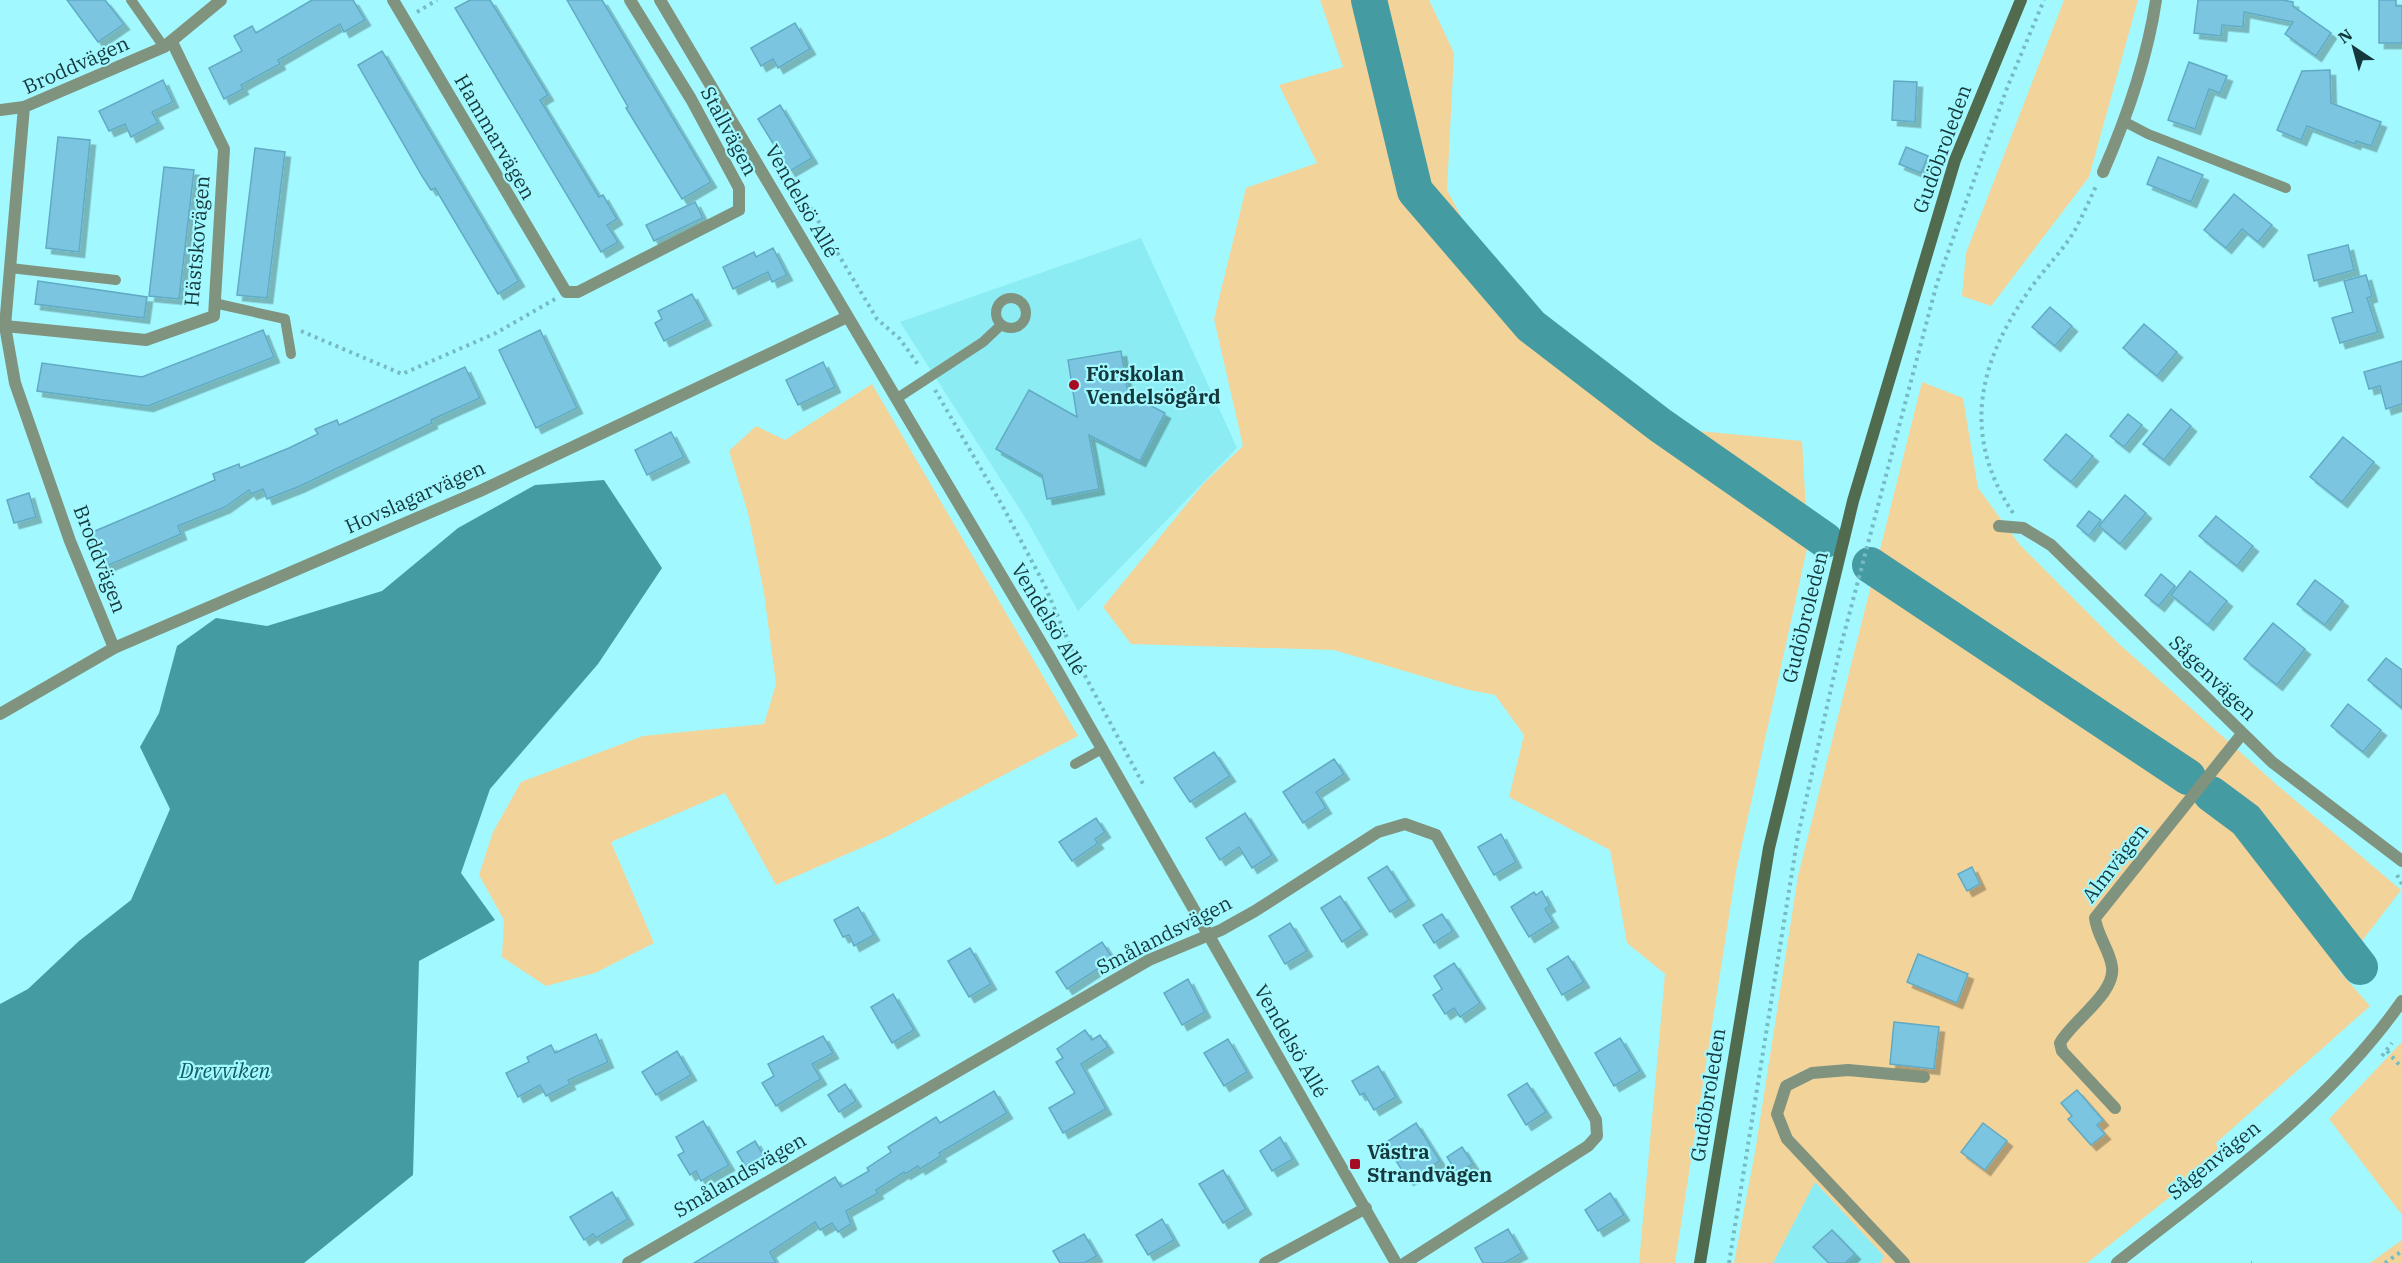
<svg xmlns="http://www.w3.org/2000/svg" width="2402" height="1263" viewBox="0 0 2402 1263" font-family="'IBM Plex Serif',serif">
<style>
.built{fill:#8cecf3}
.green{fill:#f2d39a}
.water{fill:#459ba2}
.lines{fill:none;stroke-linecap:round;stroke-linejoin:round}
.river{stroke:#459ba2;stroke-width:36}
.building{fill:#7bc5e0;stroke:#60aac4;stroke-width:1.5;filter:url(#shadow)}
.path{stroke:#75bbc1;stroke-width:4;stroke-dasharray:3 4.5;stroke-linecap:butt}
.service{stroke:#80937f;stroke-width:10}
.minor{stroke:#80937f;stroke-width:12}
.secondary{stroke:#506b4e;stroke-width:12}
.poi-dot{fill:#a60d23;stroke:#a2f8ff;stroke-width:2}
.labels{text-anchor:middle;stroke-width:4.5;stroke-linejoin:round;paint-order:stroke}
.street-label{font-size:20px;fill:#14383b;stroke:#a2f8ff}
.poi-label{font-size:20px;font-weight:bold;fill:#14383b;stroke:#a2f8ff;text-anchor:start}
.water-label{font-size:21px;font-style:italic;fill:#125a60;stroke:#a2f8ff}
</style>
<defs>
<filter id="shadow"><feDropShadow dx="5.5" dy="5.5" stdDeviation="0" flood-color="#0004"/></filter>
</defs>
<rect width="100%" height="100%" fill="#a2f8ff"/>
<g class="built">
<polygon points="1141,238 1237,448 1078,611 1026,519 900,322"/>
<polygon points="1815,1182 1884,1256 1880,1263 1773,1263"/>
</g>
<g class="green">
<polygon points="1320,0 1429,0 1454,53 1447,190 1530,345 1689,430 1802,441 1808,544 1736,871 1675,1263 1639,1263 1665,974 1627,943 1610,850 1509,797 1524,735 1495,695 1465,689 1334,650 1131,644 1103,607 1203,484 1243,446 1214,319 1246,188 1317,163 1279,85 1343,67"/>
<polygon points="2064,0 2138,0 2089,177 1991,306 1962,296 1966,253"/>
<polygon points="1922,382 1963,398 1978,488 2020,545 2118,643 2277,785 2401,890 2339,971 2370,1006 2216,1143 2220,1157 2087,1263 1880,1263 1884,1256 1815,1182 1773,1263 1734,1263 1755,1152 1798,876"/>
<polygon points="872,384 1078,736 886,837 776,885 725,793 611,842 654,943 595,973 546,986 502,957 504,920 479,875 493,832 521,782 643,736 764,724 776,684 764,593 748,513 729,451 756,426 785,440"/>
<polygon points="2402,1042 2402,1215 2329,1119"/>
<polygon points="2402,1240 2402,1263 2370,1263"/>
</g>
<polygon class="water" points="604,480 662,568 598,664 490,789 461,873 495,920 419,961 413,1175 304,1263 0,1263 0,1004 28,989 79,941 131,900 170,809 140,747 159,713 177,646 216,618 267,626 382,591 458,528 535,485"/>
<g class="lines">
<g class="river">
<polyline points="1369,0 1415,191 1531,326 1660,425 1825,540"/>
<polyline points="1870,565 2188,777"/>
<polyline points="2211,794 2246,820 2360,967"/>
</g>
</g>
<g class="building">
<polygon points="67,0 105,0 124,24 98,42"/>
<polygon points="312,0 353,0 365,20 344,32 340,24 278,60 280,64 241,85 243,89 224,99 209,68 242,51 234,36 252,26 256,33"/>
<polygon points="470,0 490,0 548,95 540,100 599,197 603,195 617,219 607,225 618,242 601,252 455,8"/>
<polygon points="567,0 602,0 711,182 682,199 626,108 628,107"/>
<polygon points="2198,0 2282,0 2293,2 2293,6 2331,33 2316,56 2285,34 2293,22 2244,12 2243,27 2222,25 2221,36 2194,33"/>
<polygon points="2379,0 2396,0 2396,6 2402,6 2402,43 2379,43"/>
<polygon points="795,23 810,49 778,68 773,59 761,66 751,48"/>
<polygon points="382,51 519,281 498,294 435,188 431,190 422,176 358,65"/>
<polygon points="2189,62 2227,76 2220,93 2209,89 2195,129 2168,120"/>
<polygon points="2330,70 2331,103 2381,122 2371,146 2356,141 2355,144 2307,126 2301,140 2277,130 2302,71"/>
<polygon points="163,80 173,102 152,112 158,123 131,137 125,124 109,131 99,111"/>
<polygon points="1894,81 1917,82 1915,122 1892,120"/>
<polygon points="780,105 812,158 790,171 758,119"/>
<polygon points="58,137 90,140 79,252 46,248"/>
<polygon points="1906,147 1928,156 1921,173 1899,164"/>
<polygon points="255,148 285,152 267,298 237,295"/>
<polygon points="2158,157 2203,175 2191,202 2147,184"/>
<polygon points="164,167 194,170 179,299 149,296"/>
<polygon points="2234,194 2272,225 2258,242 2242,229 2226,248 2204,230"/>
<polygon points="695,202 703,218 654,241 646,225"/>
<polygon points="2348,245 2354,270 2314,281 2308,255"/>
<polygon points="773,248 787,275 772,282 768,272 733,289 723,267 754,252 756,257"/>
<polygon points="2366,275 2372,296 2367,298 2378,332 2340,343 2332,318 2353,312 2344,281"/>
<polygon points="38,281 147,297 144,318 35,304"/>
<polygon points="692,294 706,320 664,341 655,323 662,319 658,311"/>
<polygon points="2050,307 2072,326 2055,346 2032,327"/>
<polygon points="2144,324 2177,352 2157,376 2123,348"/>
<polygon points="263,330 274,357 148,406 37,391 42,363 142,377"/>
<polygon points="540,330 577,408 536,428 499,350"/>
<polygon points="1121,351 1127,388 1132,396 1165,413 1140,461 1089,435 1099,489 1047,499 1042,475 996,449 1029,390 1077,417 1068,360"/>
<polygon points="2402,361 2402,404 2386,409 2380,386 2369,389 2364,372"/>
<polygon points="823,362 835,387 798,405 786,380"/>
<polygon points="465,367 480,398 431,420 432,423 298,487 267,499 263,489 251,494 249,490 225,507 178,526 181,534 102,568 88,534 215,480 213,474 239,464 240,468 289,448 318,434 315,429 337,420 339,425"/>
<polygon points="2171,409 2191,426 2164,460 2143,444"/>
<polygon points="2128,414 2142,425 2124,447 2110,436"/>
<polygon points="671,432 684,457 647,475 635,450"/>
<polygon points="2066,434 2093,456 2071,482 2044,460"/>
<polygon points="2343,437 2374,462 2342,502 2310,477"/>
<polygon points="29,493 36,517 14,523 7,500"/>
<polygon points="2125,495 2146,513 2120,544 2099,526"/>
<polygon points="2089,511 2101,520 2089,536 2077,526"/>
<polygon points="2216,516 2253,546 2237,566 2199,536"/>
<polygon points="2190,571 2227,601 2208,625 2171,595"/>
<polygon points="2161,574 2175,586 2159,606 2145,595"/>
<polygon points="2315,580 2343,601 2325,625 2297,604"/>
<polygon points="2273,623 2305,649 2277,685 2244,659"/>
<polygon points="2386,658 2402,670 2402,708 2368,680"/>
<polygon points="2348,704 2381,730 2363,752 2331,726"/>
<polygon points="1214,752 1230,776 1190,802 1174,778"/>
<polygon points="1334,759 1344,774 1316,792 1326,808 1303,823 1283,792"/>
<polygon points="1245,813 1272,855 1252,868 1239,847 1220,860 1206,838"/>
<polygon points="1096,818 1105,832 1095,839 1098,843 1072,861 1059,842"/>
<polygon points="1501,834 1516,862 1494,875 1478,847"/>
<polygon points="1387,866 1409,900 1390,912 1368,878"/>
<polygon points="1972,867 1980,884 1967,891 1958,874"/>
<polygon points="1542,891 1550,906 1545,909 1553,922 1529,937 1511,907 1534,892 1536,895"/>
<polygon points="1340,896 1362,929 1342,942 1321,908"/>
<polygon points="858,907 874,935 854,946 849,935 843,937 834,920"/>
<polygon points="1442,914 1453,931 1434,943 1423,925"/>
<polygon points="1290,923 1307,951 1285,964 1269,936"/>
<polygon points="1102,942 1113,959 1067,989 1056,972"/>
<polygon points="970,948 991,984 969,997 948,961"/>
<polygon points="1918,954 1968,974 1957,1003 1907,982"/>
<polygon points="1568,956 1584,982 1562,995 1547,969"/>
<polygon points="1454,963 1480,1003 1460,1017 1454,1008 1445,1014 1433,995 1442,989 1434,976"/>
<polygon points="1188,979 1205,1012 1182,1025 1164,993"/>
<polygon points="893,994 914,1030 892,1043 871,1007"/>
<polygon points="1894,1022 1939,1027 1934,1069 1890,1064"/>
<polygon points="1085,1030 1092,1040 1100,1035 1108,1047 1081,1064 1106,1109 1063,1133 1049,1108 1075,1093 1056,1062 1063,1058 1057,1049"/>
<polygon points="596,1034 608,1062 568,1080 570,1084 546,1096 540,1085 518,1097 506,1073 529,1062 527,1057 551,1045 555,1053"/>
<polygon points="823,1036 833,1053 812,1064 821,1079 776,1106 762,1083 774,1076 768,1064"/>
<polygon points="1620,1038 1640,1071 1614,1086 1595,1053"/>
<polygon points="1228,1039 1247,1072 1224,1086 1204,1053"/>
<polygon points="677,1051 691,1075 656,1095 642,1072"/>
<polygon points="1378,1066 1396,1097 1374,1110 1364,1093 1360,1095 1352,1081"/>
<polygon points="1527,1083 1546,1112 1526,1125 1508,1095"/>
<polygon points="845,1084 856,1101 839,1112 828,1095"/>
<polygon points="2077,1090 2103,1120 2097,1125 2105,1134 2091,1145 2068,1119 2072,1116 2061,1103"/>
<polygon points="994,1091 1007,1113 939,1153 941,1156 920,1169 918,1166 905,1174 904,1172 876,1190 878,1193 846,1211 851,1224 838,1232 832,1223 820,1230 815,1222 770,1252 776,1263 694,1263 835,1177 841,1187 869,1171 867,1168 891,1152 888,1147 936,1117 940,1123"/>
<polygon points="703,1121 729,1165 701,1181 696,1171 690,1175 678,1155 684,1152 676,1137"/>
<polygon points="1416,1123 1440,1161 1408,1180 1385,1143"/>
<polygon points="1983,1123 2007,1141 1985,1170 1961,1152"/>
<polygon points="1280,1137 1293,1159 1272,1171 1260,1151"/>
<polygon points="755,1141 765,1158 747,1169 737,1152"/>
<polygon points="1462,1147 1473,1164 1457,1173 1447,1157"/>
<polygon points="1223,1170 1246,1209 1223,1223 1199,1184"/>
<polygon points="612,1192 628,1219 596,1238 593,1234 584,1240 570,1217"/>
<polygon points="1610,1193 1624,1215 1598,1231 1585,1210"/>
<polygon points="1162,1219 1174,1240 1148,1255 1136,1235"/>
<polygon points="1508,1229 1522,1253 1504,1263 1483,1263 1475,1248"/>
<polygon points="1832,1230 1855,1254 1845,1263 1829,1263 1813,1247"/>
<polygon points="1084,1234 1097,1256 1084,1263 1060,1263 1053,1251"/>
</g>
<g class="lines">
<g class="path">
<polyline points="417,12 437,0"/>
<polyline points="797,201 810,207 877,319 900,339 919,366"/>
<polyline points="301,331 402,374 496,333 555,299"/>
<polyline points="935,390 1002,505 1045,586 1075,657 1144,786"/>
<path d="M2013,513C1959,432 1980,358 2033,285C2047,266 2064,249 2075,230C2083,215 2090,199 2097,184"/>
<polyline points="2397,875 2402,884"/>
<polyline points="2387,1051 2402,1068"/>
<polyline points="2382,1056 2392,1043"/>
<polyline points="1729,1263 1798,835 1840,649 1937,283 2007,88 2044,0"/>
<polyline points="2251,1263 2252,1263"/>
<polyline points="2385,1263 2402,1251"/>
</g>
<g class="service">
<polyline points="131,0 164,47"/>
<polyline points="2125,122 2148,134 2286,188"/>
<polyline points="10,268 116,280"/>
<circle cx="1011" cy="313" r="15"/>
<polyline points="214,303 285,319 291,354"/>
<polyline points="896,399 983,342 1001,325"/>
<polyline points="1075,764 1102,749"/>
</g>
<g class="minor">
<polyline points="393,0 566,292 578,292 739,210 739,188 691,99 630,0"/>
<polyline points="660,0 1049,656 1396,1263"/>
<polyline points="0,110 24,107"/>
<path d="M2103,172C2127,117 2147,60 2156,0"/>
<polyline points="5,326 146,340 214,316 224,149 172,42"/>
<polyline points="1999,526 2023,528 2051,545 2272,762 2402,861"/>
<polyline points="114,648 70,541 15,383 5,326 24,107 164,47 221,0"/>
<polyline points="0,714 114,648 480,491 847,317"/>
<path d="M2115,1108L2062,1051L2060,1043C2072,1021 2116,993 2112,967C2110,950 2097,936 2095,918L2242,734"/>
<polyline points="628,1263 1149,960 1221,930 1255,911 1378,832 1405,824 1436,835 1596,1120 1597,1136 1588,1146 1405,1263"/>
<polyline points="1265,1263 1366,1208"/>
<polyline points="1904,1263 1787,1139 1777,1114 1786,1086 1812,1073 1848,1070 1924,1077"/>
<path d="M2117,1263C2218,1183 2327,1108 2402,1001"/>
</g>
<polyline class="secondary" points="1700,1263 1769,848 1853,501 1955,160 2021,0"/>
</g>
<g class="poi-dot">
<circle cx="1074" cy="385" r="6"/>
<rect x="1349" y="1158" width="12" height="12" rx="3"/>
</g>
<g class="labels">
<g class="street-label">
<text transform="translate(76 65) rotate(-24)" y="7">Broddvägen</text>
<text transform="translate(729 131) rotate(62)" y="7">Stallvägen</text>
<text transform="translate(495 137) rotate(60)" y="7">Hammarvägen</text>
<text transform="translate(1942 149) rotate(-70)" y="7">Gudöbroleden</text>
<text transform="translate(802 201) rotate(60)" y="7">Vendelsö Allé</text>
<text transform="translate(197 241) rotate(-85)" y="7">Hästskovägen</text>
<text transform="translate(415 497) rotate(-24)" y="7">Hovslagarvägen</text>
<text transform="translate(100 559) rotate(69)" y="7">Broddvägen</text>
<text transform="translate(1805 617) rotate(-76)" y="7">Gudöbroleden</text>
<text transform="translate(1049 619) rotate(59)" y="7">Vendelsö Allé</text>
<text transform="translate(2213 678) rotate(44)" y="7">Sågenvägen</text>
<text transform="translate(2115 863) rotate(-52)" y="7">Almvägen</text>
<text transform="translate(1164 935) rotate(-27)" y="7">Smålandsvägen</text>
<text transform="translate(1291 1041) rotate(60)" y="7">Vendelsö Allé</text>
<text transform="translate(1708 1095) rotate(-81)" y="7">Gudöbroleden</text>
<text transform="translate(2214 1160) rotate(-39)" y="7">Sågenvägen</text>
<text transform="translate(740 1175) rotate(-30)" y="7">Smålandsvägen</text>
</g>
<g class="poi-label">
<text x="1086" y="381">Förskolan<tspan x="1086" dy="23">Vendelsögård</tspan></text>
<text x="1367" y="1159">Västra<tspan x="1367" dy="23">Strandvägen</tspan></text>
</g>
<g class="water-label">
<text x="225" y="1078">Drevviken</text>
</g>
</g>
<g transform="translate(2354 48) rotate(324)" stroke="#a2f8ff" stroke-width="4.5" paint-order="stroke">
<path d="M0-4.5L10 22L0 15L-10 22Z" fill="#14383b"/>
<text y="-9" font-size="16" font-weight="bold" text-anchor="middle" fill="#14383b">N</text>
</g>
</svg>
